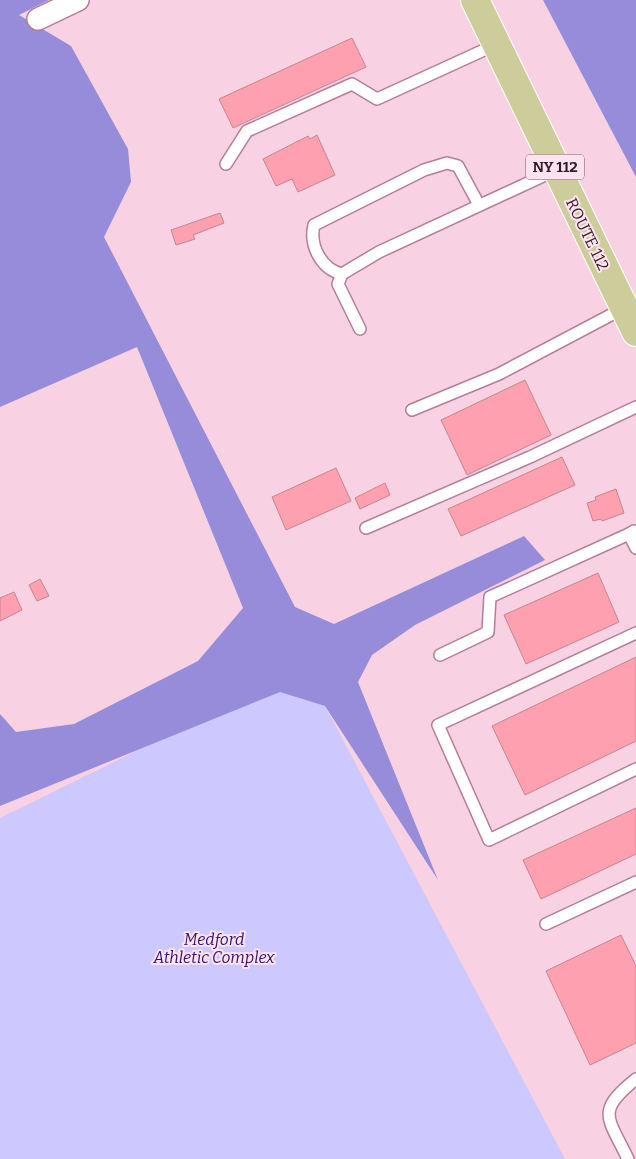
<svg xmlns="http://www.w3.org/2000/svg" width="636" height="1159" viewBox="0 0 636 1159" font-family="Bitter,serif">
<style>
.green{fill:#cdc9fe}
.forest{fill:#968cda}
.building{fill:#fea0b0;stroke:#c5858f}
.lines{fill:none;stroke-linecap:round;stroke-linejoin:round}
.lane-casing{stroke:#b67d99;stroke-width:14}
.street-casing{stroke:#b67d99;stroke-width:24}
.primary-casing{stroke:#fff;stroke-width:30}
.lane{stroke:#fff;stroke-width:11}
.street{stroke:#fff;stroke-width:21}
.primary{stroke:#cdcd9c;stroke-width:28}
.labels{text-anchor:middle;stroke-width:4;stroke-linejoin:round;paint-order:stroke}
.shield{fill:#fde3ef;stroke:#705864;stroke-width:1}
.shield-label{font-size:15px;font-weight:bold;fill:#331d28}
.street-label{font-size:16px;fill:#331d28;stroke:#fde3ef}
.park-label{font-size:16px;font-style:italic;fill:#31146f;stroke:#fde3ef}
</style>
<rect width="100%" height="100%" fill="#f8d2e3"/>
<polygon class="green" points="305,668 565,1159 0,1159 0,818"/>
<g class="forest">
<polygon points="0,0 49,0 19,15 71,46 128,149 131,182 104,237 295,607 334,624 524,536 545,560 415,625 372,655 358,682 438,880 325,706 280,692 0,806 0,714 16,732 74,724 198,661 243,608 137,347 0,407"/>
<polygon points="543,0 636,0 636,177"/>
</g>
<g class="building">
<polygon points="352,38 366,67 233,128 219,99"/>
<polygon points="317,135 335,175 298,192 292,179 276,186 263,159 308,136 310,139"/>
<polygon points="220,213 224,223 193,235 195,239 176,245 171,230"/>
<polygon points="525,380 551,435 467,475 441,420"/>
<polygon points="562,457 575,485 461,536 448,509"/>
<polygon points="336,468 351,501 286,530 272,497"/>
<polygon points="385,483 390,495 360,509 355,498"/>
<polygon points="616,489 624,513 602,521 601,519 593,521 587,503 596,500 595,497"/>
<polygon points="598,573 619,622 526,664 504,615"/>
<polygon points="40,579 49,596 37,601 29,585"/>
<polygon points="14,592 22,610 0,621 0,598"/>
<polygon points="636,657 636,741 525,795 492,726"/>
<polygon points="636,808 636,854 541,899 523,860"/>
<polygon points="621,935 636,966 636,1043 590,1065 546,971"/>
</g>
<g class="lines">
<g class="lane-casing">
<g id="lane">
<polyline points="226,164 247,131 352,84 377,99 495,45"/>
<path d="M342,274C321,269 309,245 314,225L424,170L447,163L458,166L479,205"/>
<polyline points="360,329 338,284 342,274 379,252 556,170"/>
<polyline points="412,410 499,374 624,308"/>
<polyline points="366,528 530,457 636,407"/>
<polyline points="634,531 629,534 636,548"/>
<polyline points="636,633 438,725 489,840 636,769"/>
<polyline points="440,655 488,632 490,597 629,534"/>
<polyline points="546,924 636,882"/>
<path d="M628,1159C608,1117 595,1112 636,1079"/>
</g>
</g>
<g class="street-casing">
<polyline id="street" points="38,19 78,0"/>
</g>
<g class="primary-casing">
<polyline id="primary" points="475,0 636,332"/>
</g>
<use href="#lane" class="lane"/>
<use href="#street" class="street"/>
<use href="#primary" class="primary"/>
</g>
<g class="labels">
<rect class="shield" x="526" y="154.5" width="58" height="25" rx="4"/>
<g class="shield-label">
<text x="555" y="172">NY 112</text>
</g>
<g class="street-label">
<text transform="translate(588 234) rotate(64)" y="6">ROUTE 112</text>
</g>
<g class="park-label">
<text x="214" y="945">Medford<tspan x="214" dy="18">Athletic Complex</tspan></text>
</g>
</g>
</svg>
